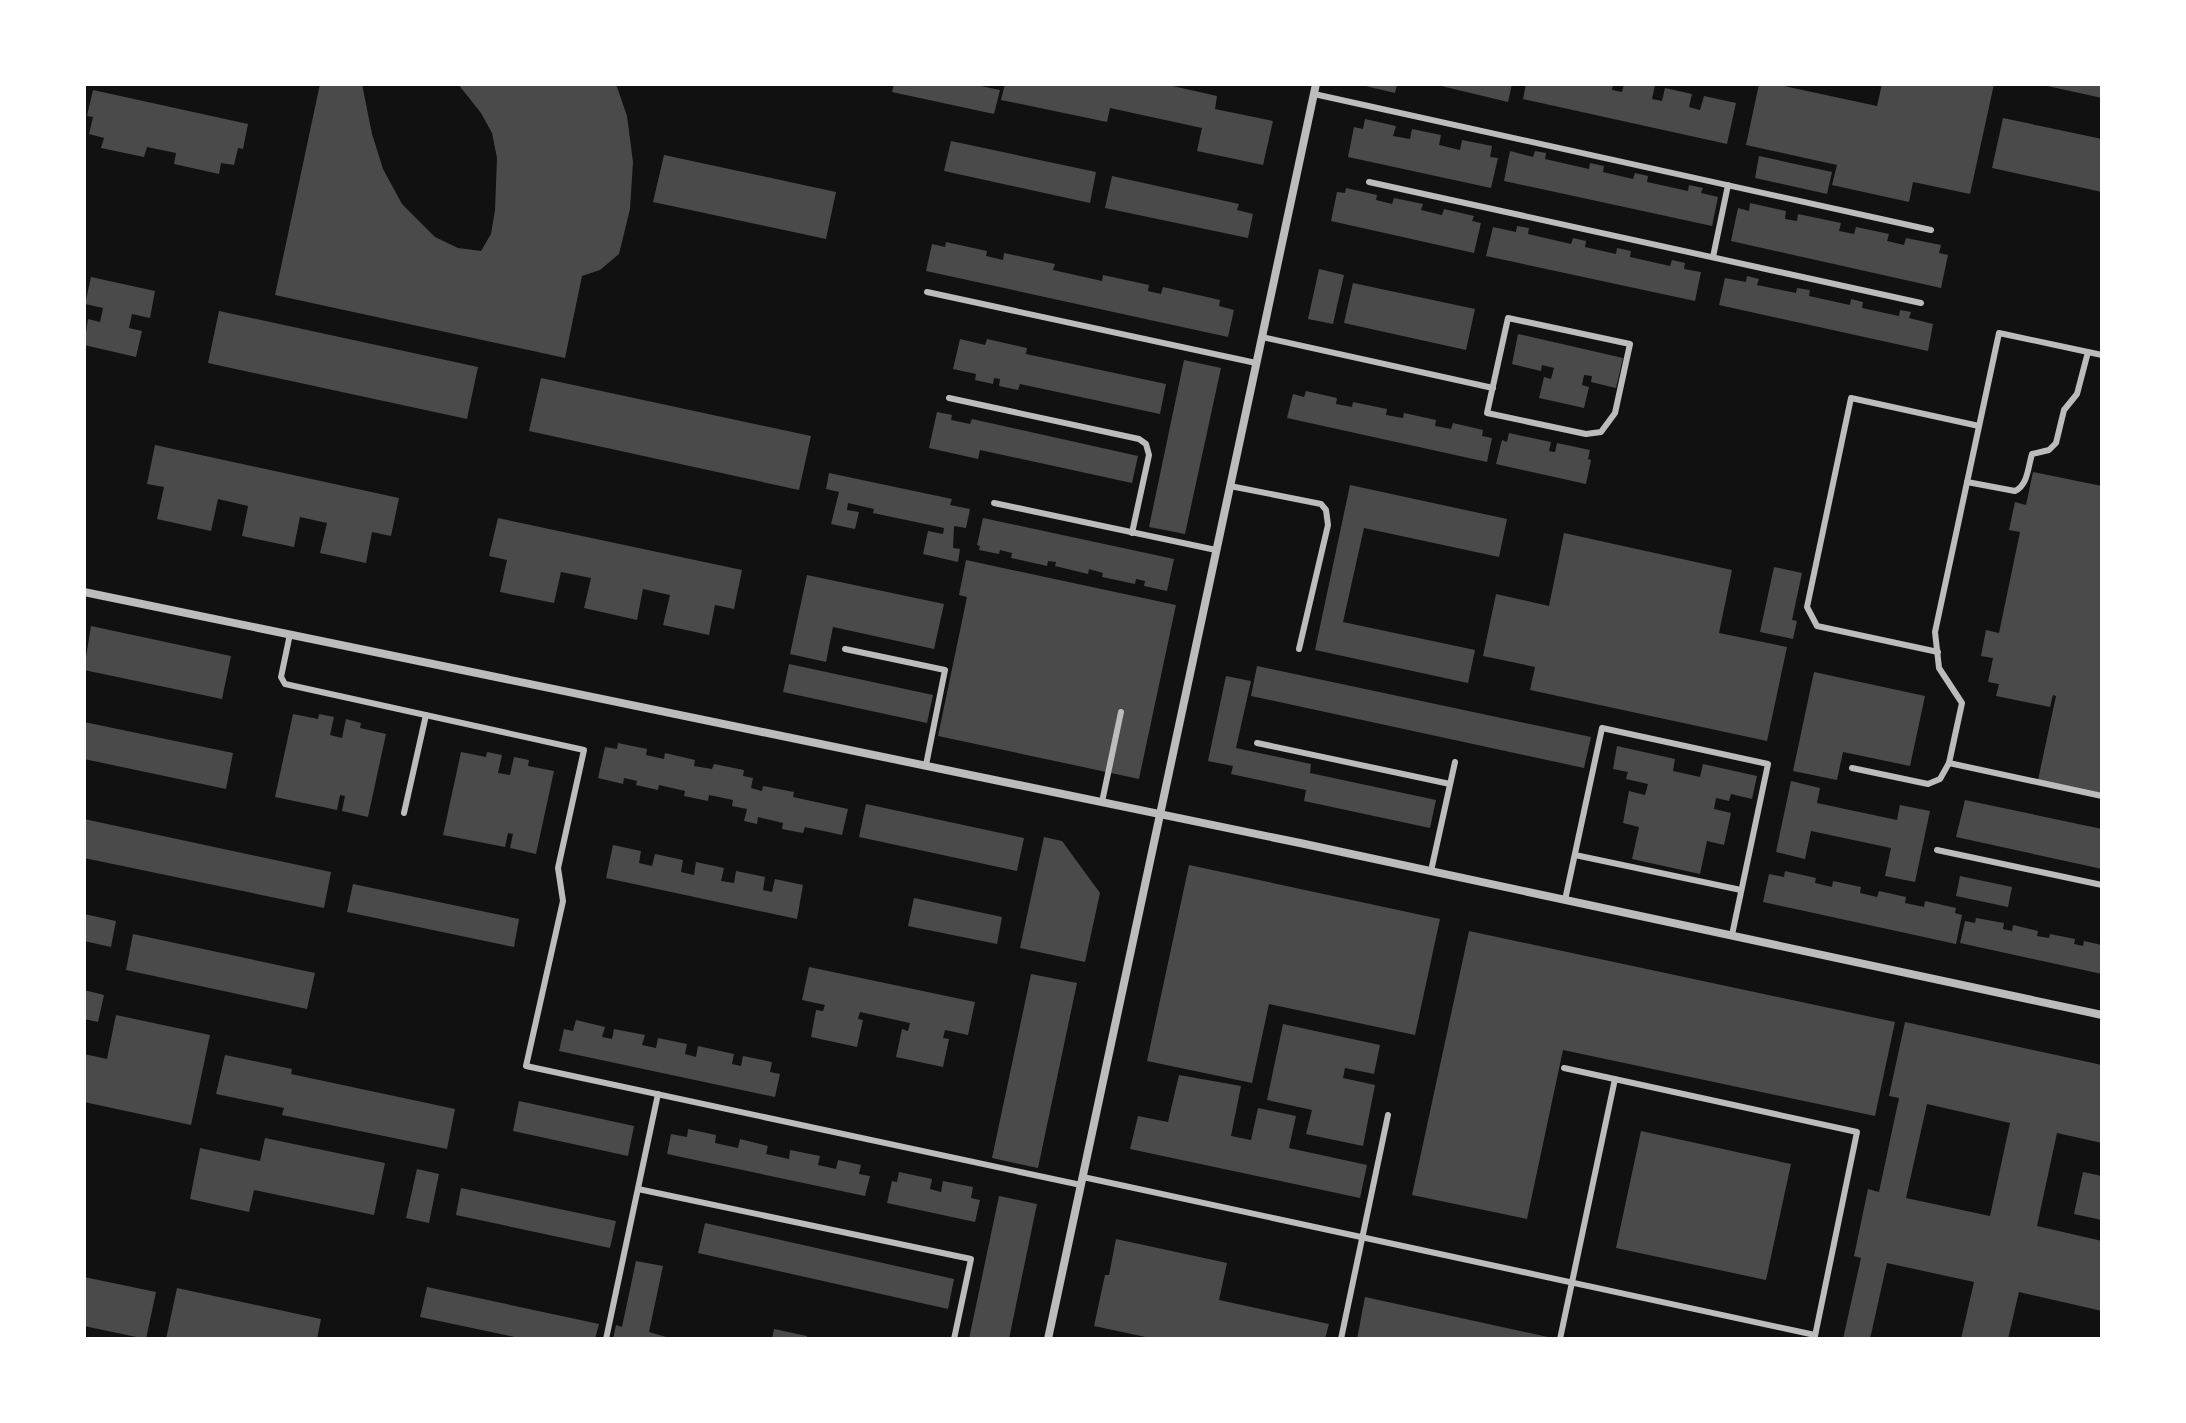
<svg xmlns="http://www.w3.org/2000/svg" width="2186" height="1423" viewBox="0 0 2186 1423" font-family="'IBM Plex Sans',sans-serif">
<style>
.building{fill:#4a4a4a;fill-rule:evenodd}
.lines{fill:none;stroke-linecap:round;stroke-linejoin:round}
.service{stroke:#bcbcbc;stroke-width:6}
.minor{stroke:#bcbcbc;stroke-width:8}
</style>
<rect width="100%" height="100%" fill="#111"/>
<g class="building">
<polygon points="320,84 362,84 372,134 383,169 402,204 435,237 458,248 481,251 491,234 495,210 497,158 492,133 481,113 458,84 616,84 627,116 633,162 630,209 619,254 600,270 582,276 565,358 275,295"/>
<polygon points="894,84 971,84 1000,90 994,114 892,92"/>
<polygon points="1005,84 1164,84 1217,96 1215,109 1273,121 1263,165 1197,151 1202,128 1110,108 1107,122 1001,100"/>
<polygon points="1357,84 1397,84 1395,93"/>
<polygon points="1433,84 1512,84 1508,102"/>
<polygon points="1526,84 1613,84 1612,90 1622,92 1624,84 1649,84 1655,85 1652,99 1662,101 1665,88 1692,94 1689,107 1700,110 1704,96 1736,103 1727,144 1523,99"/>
<polygon points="1759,84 1775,84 1877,106 1882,84 1906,86 1907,84 1994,84 1970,194 1913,182 1909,202 1832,185 1837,165 1746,145"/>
<polygon points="2043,84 2102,84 2102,98 2043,85"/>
<polygon points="93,90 248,124 243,149 238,148 234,165 221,163 219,174 174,164 176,153 147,147 144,157 101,148 104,138 89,134 93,117 87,116"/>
<polygon points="2003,118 2102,139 2102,192 1992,168"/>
<polygon points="1365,119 1396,126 1393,136 1410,139 1412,129 1441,135 1439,145 1460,150 1462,140 1492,146 1490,157 1498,158 1491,188 1348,157 1354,127 1363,129"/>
<polygon points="951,141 1096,172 1090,203 944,171"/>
<polygon points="1510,151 1533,157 1535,151 1546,153 1545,159 1589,169 1590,163 1604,166 1603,172 1633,179 1635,173 1648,176 1647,182 1688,191 1689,185 1703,188 1701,193 1718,197 1712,226 1504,181"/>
<polygon points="664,155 836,192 826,239 653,202"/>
<polygon points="1759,156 1832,172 1827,194 1755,178"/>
<polygon points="1112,176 1239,204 1237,210 1253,214 1248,238 1105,208"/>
<polygon points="1346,188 1377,195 1376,200 1392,204 1394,198 1423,204 1421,210 1442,215 1444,209 1474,216 1472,221 1481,223 1474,253 1331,221 1337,192 1345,193"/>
<polygon points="1750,203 1786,211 1785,219 1797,221 1798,214 1841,223 1839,231 1854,234 1856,227 1889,234 1887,241 1904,245 1906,238 1941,245 1939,253 1948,255 1941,288 1731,241 1738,208 1749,211"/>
<polygon points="1517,226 1529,228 1528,234 1571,244 1573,238 1586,241 1585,247 1616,254 1617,248 1631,251 1630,257 1670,266 1672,260 1685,263 1684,269 1701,272 1695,301 1486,256 1493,227 1516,232"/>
<polygon points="946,242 987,251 986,256 1003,260 1004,253 1055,264 1053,270 1102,281 1103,275 1149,285 1148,291 1161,294 1163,287 1220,300 1219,306 1234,310 1228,337 926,271 932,244 945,247"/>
<polygon points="1319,269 1344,275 1333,324 1308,319"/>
<polygon points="1747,276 1759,279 1757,285 1796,293 1797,288 1810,290 1809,296 1850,305 1851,299 1863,302 1862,308 1899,316 1900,310 1911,312 1909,318 1933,324 1928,351 1719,305 1725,278 1746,282"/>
<polygon points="91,277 155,291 150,318 132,314 129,328 142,331 136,357 84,345 88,319 100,322 103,308 85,304"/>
<polygon points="1353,283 1475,309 1466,350 1344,323"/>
<polygon points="219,311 478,367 467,419 208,363"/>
<polygon points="1518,334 1623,358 1616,388 1591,382 1592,376 1584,375 1582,385 1589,387 1584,408 1539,398 1544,377 1551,379 1554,368 1542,365 1541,371 1512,364"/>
<polygon points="960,339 985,345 987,339 1027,348 1026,354 1166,384 1160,414 1020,384 1018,390 999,386 1000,379 994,378 993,384 975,380 976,374 953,369"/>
<polygon points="1184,360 1221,368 1185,534 1149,527"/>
<polygon points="541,378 811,436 799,490 529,431"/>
<polygon points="1306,391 1337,398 1336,404 1352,407 1353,402 1387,409 1386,415 1403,418 1404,413 1436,420 1435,426 1451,429 1453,423 1483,430 1482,436 1492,438 1487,462 1287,418 1293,394 1304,397"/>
<polygon points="937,412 952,415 951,420 970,424 972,419 1138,456 1132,483 980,450 978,459 929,448"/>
<polygon points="1509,433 1551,442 1549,451 1555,452 1557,443 1590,450 1588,459 1591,460 1586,484 1496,464 1502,440 1507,442"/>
<polygon points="155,445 399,498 391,536 372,532 366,563 320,553 327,523 300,517 294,547 242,536 248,506 218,499 211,531 157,519 164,487 147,484"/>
<polygon points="2033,472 2102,486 2102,794 2038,780 2056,696 2053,695 2050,707 1996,696 1999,684 1988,682 1993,658 1981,656 1986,630 1999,633 2020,532 2009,530 2015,502 2026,505"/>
<polygon points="829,473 952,499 950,505 970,509 966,528 954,526 953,548 960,549 958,562 923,554 928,531 943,534 944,528 873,513 874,509 848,503 847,510 859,512 855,529 831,524 839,492 826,489"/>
<polygon points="1350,485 1507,519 1499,557 1364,528 1343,622 1475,650 1468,683 1315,650"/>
<polygon points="498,518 742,570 734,609 715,605 709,635 663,625 670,595 643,589 637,620 584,608 591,578 561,572 554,603 500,592 507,560 489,556"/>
<polygon points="983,518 1174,559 1167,591 1144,586 1145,581 1136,579 1135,584 1102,577 1103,573 1089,569 1088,574 1055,566 1056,562 1048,561 1047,566 1011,558 1012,553 1000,550 999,554 979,550 980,546 977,545"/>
<polygon points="1564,533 1732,570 1719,633 1787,647 1767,741 1530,690 1535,667 1483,656 1496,594 1549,606"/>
<polygon points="966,560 1176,605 1139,779 938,736 967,597 959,595"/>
<polygon points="1774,567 1802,573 1792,620 1797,621 1793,639 1760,632"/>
<polygon points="807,575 944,604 934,649 833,627 826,662 790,654"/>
<polygon points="91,626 231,656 222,699 84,670"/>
<polygon points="789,664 933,695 927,723 783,692"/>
<polygon points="1257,666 1591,737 1584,768 1251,696"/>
<polygon points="1814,672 1925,696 1910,766 1843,752 1837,780 1793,771"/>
<polygon points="1226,676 1251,681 1236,748 1311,764 1310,773 1436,800 1430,828 1304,801 1306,790 1231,774 1233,766 1208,761"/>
<polygon points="293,714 318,719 319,714 334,717 330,735 342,738 346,719 361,723 360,728 386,734 368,817 342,811 345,796 340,795 337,810 275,797"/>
<polygon points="84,722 233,753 226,789 84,759"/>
<polygon points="618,743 647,749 646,755 664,759 665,753 695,760 694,766 712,769 714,764 744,770 743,776 753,778 751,788 762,791 763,786 794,792 793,797 848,809 842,835 805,827 803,833 782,829 783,823 758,817 757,824 744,821 747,809 732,806 733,800 709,795 708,801 684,796 685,791 659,785 658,790 636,785 637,781 624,778 623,784 598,778 605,747 617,749"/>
<polygon points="1617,746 1675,759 1673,771 1700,777 1703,764 1757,776 1752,799 1731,794 1729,801 1716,798 1714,809 1731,813 1724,845 1707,841 1700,874 1632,859 1639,827 1623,823 1629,791 1645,795 1648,784 1626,779 1628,772 1613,769"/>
<polygon points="461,752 486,757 487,752 502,755 498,773 510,775 514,757 529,760 528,766 554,771 536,854 510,848 513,834 508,833 505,847 443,835"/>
<polygon points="1791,781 1820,788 1817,803 1897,820 1900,805 1930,811 1915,882 1885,876 1891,848 1811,831 1805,859 1776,852"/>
<polygon points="1965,800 2102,829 2102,869 1956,837"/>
<polygon points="866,804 1024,838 1017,871 859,837"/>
<polygon points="84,819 331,872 324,908 84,858"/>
<polygon points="1044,837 1062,841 1100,893 1085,962 1020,948"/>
<polygon points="613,845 641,851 639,863 652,866 655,854 683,860 681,872 694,875 696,862 724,868 721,881 734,883 736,871 765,877 763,890 772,892 775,879 803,885 797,919 606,878"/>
<polygon points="1189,865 1440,919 1415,1035 1269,1004 1252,1083 1147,1061"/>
<polygon points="1785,871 1816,878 1815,883 1832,887 1833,881 1861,887 1860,893 1877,897 1879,891 1906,897 1905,903 1924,907 1925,901 1956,908 1955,913 1962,915 1956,944 1763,902 1769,874 1784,877"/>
<polygon points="1960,876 2012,887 2008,907 1956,896"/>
<polygon points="353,884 519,919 514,947 347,912"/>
<polygon points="914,898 1002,917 997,944 908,926"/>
<polygon points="84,914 116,921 111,947 84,941"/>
<polygon points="1976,918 2004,923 2003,929 2012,931 2013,925 2038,931 2037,936 2049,938 2050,934 2075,939 2074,944 2083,946 2084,941 2102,945 2102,974 1960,943 1965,921 1975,923"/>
<polygon points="1469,931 1895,1022 1875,1116 1563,1050 1527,1219 1412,1195"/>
<polygon points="133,934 315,973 307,1009 126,970"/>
<polygon points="809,967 975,1002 968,1035 945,1030 943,1038 949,1039 943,1067 896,1057 902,1029 908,1031 910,1023 860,1012 858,1019 863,1020 857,1047 811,1037 816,1010 823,1011 825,1005 802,1000"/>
<polygon points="1031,974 1077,983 1038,1168 992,1158"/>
<polygon points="84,990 104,995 98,1022 84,1019"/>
<polygon points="116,1015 210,1035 191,1125 84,1102 84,1054 107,1059"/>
<polygon points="576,1020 605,1027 602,1037 612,1039 614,1029 645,1035 642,1045 656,1048 658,1038 687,1044 685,1054 696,1057 698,1046 734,1054 732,1064 741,1066 743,1056 772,1062 770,1072 780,1074 775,1097 559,1051 564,1029 573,1031"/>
<path d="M1905,1022L2102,1065V1143L2057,1133L2037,1226L2102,1241V1311L2019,1292L2008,1339H1961L1974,1282L1887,1263L1870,1339H1843L1861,1258L1854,1256L1868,1189L1879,1192L1899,1098L1889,1096ZM1927,1104L2010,1123L1990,1216L1906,1198Z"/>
<polygon points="1283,1024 1380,1045 1374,1074 1345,1068 1343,1078 1375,1085 1363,1146 1306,1134 1312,1110 1267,1100"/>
<polygon points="225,1055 292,1069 291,1074 455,1109 447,1149 282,1115 284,1108 216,1094"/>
<polygon points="1179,1075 1241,1086 1231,1136 1251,1140 1258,1108 1296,1116 1289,1148 1367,1165 1360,1198 1130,1149 1138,1116 1168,1122"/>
<polygon points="519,1101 634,1126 628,1156 513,1131"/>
<polygon points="688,1129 716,1135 715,1143 738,1148 740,1139 768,1146 766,1154 789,1159 790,1150 820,1156 818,1165 836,1169 838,1160 861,1165 859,1174 870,1176 865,1196 667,1154 671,1134 687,1137"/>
<polygon points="1641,1131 1791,1164 1766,1280 1616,1248"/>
<polygon points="265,1138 385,1163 374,1215 254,1190 249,1212 190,1199 200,1148 260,1161"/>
<polygon points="417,1169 439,1174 429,1223 406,1218"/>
<polygon points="899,1172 932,1179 930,1189 941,1192 943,1181 973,1187 971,1198 980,1200 975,1222 887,1203 892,1181 897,1182"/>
<polygon points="2083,1172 2102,1176 2102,1220 2074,1214"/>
<polygon points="461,1188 616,1221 610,1248 456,1215"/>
<polygon points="999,1196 1037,1204 1009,1339 969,1339"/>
<polygon points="705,1223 954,1279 948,1309 698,1253"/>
<polygon points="1116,1239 1227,1263 1219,1300 1329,1324 1325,1339 1155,1339 1094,1326 1105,1275 1109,1275"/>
<polygon points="636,1261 663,1266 649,1332 673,1339 613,1339 616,1325 622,1327"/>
<polygon points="84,1277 156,1292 146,1339 84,1326"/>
<polygon points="427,1287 599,1324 595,1339 524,1339 420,1317"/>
<polygon points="177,1288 321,1319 317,1339 166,1339"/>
<polygon points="1365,1297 1548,1337 1548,1339 1357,1339"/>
<polygon points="774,1329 807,1336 806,1339 772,1339"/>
</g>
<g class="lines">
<g class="service">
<polyline points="1314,94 1931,230"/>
<polyline points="1369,182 1921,303"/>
<polyline points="1713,257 1728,185"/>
<polyline points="927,292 1256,363"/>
<polygon points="1508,318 1630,344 1615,413 1601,432 1586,434 1487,413"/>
<polyline points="1262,337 1493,388"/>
<polyline points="2102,355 1999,333 1935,632 1939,668 1962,703 1949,763 2102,796"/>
<polyline points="949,398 1139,439 1146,444 1149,455 1132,533"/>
<path d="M1967,482L2015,491C2028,485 2028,467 2032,454L2049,450L2056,443L2064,410L2077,394L2088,352"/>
<polyline points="1230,486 1321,504 1326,510 1328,525 1299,649"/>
<polyline points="994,503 1216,550"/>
<polyline points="290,634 281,677 285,684 584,750 558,868 563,901 526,1066 1081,1185"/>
<polyline points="845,649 945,670 926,765"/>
<polyline points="1938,652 1817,626 1807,607 1851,398 1979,426"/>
<polyline points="1257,743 1450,784"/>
<polyline points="1852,768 1928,784 1940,779 1949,763"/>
<polyline points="1102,802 1121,712"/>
<polyline points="404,813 426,715"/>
<polyline points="1937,850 2102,885"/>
<polyline points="1575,855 1741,890"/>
<polyline points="1431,871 1455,762"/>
<polyline points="1565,900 1602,728 1768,764 1732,935"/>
<polyline points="1564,1068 1857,1132 1815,1336"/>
<polyline points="1083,1177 1815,1335"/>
<polyline points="638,1189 971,1259 954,1339"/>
<polyline points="606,1339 658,1094"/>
<polyline points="1341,1339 1388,1115"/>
<polyline points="1560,1339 1615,1079"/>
</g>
<g class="minor">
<polyline points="84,592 1300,843 2102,1015"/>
<polyline points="1048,1339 1316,84"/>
</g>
</g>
<rect width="2186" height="1423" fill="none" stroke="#ffffff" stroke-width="172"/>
</svg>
